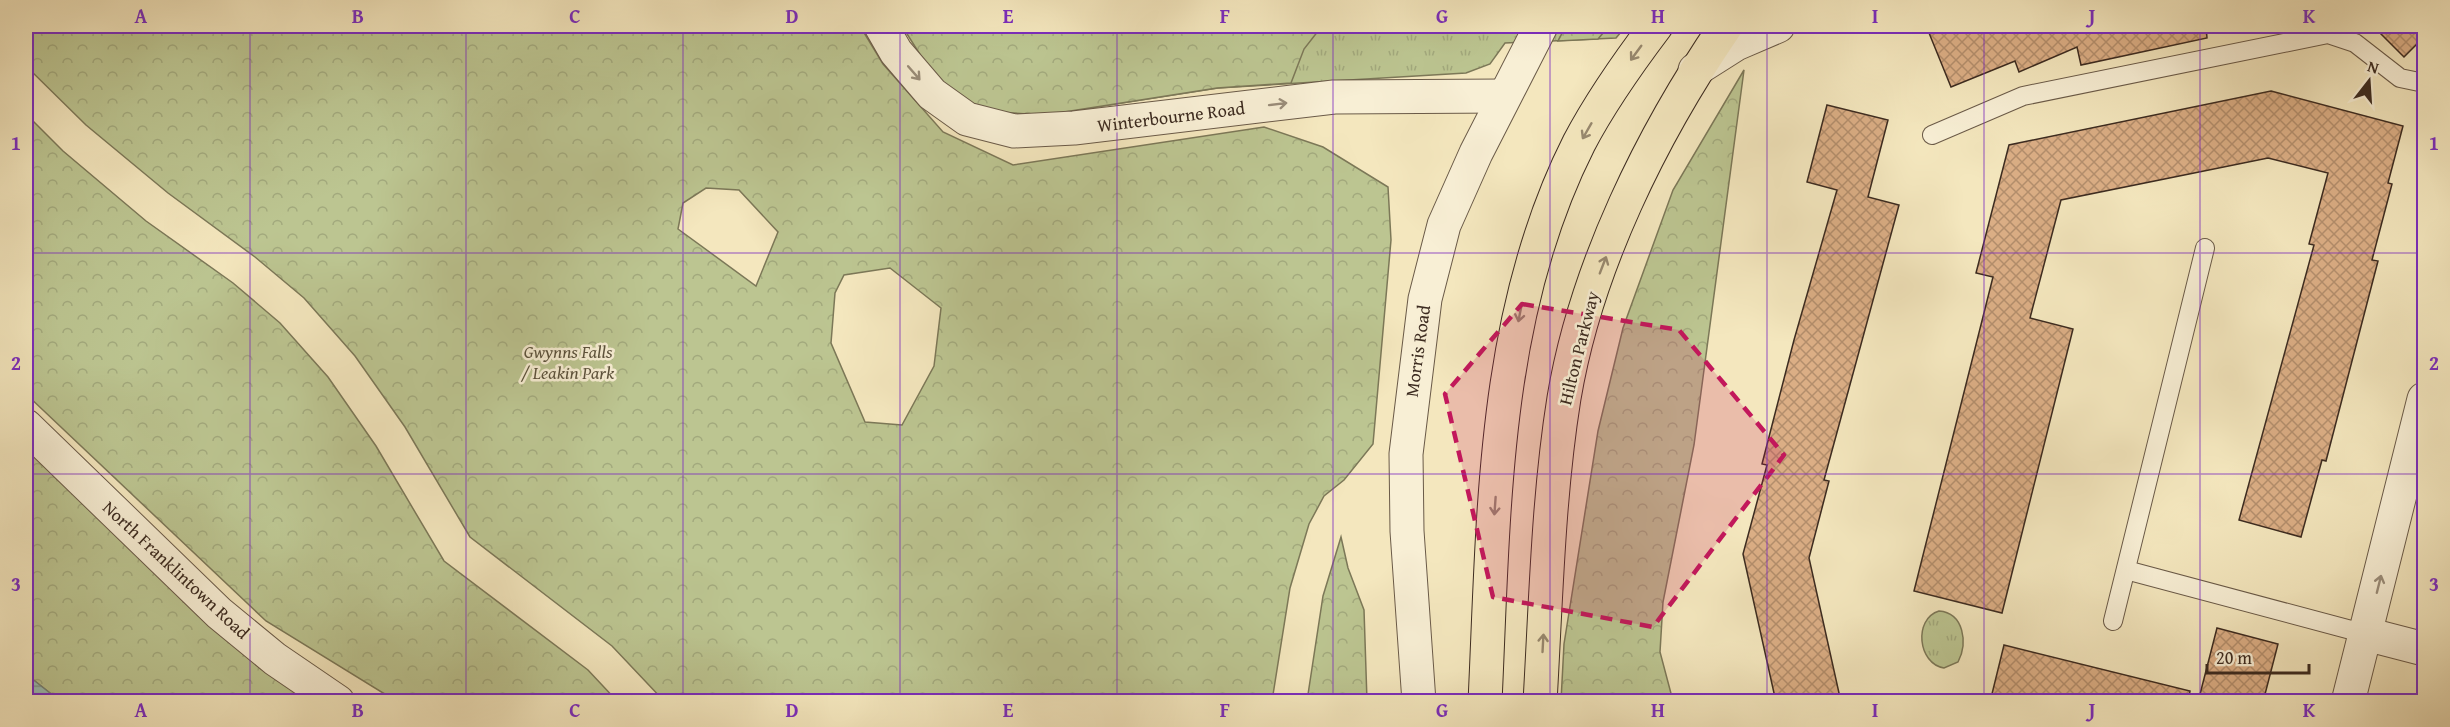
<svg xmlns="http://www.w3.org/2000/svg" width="2450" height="727" viewBox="0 0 2450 727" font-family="'Gentium Book Plus',serif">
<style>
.grass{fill:url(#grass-tufts);stroke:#7c7858;stroke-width:1.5}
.forest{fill:url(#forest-crowns);stroke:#7c7858;stroke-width:1.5;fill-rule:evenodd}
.water{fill:url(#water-rules);stroke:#76847b;stroke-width:1.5}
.building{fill:url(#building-cross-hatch);stroke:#3c2b20;stroke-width:1.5}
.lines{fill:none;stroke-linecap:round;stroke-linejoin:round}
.service-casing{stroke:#6a5a48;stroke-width:20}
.minor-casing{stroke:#6a5a48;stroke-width:35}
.tertiary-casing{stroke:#6a5a48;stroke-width:35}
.primary-casing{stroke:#3c2b20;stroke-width:35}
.service{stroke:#f8efd5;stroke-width:18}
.minor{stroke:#f8efd5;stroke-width:33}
.tertiary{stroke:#f8efd5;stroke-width:33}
.primary{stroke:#f4e7be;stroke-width:33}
.oneway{stroke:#98896f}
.oneway2{stroke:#9a8d7a}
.marked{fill:#c2185b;fill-opacity:0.2;stroke:#c2185b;stroke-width:4.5;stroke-dasharray:12 8;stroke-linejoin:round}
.grid{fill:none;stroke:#7b2cbf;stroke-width:1.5;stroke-opacity:0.55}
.labels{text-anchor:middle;stroke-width:5;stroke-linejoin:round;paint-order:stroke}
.street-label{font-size:18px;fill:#3c2b20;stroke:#f8efd5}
.park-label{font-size:18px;font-style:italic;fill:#5c523c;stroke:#f8efd5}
.neatline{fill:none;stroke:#7b2cbf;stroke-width:2}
.grid-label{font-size:20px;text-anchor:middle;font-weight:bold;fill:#7b2cbf}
</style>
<defs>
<pattern id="grass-tufts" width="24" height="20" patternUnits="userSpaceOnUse" patternTransform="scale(1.5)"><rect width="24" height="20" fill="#bcc591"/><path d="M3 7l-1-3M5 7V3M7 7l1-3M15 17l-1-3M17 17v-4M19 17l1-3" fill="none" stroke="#a2a97d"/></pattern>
<pattern id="forest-crowns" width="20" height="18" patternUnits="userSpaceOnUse" patternTransform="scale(1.5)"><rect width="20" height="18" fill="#bcc591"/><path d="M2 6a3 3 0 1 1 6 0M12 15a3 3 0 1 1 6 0" fill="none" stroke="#a2a97d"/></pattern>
<pattern id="water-rules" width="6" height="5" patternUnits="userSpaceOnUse" patternTransform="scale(1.5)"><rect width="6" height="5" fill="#9cbfb7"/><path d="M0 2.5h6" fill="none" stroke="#809b94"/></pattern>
<pattern id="building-cross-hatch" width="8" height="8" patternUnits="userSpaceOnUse" patternTransform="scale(1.5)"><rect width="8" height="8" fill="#dbae85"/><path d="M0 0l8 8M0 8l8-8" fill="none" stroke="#b38e6c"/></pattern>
</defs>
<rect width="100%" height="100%" fill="#f4e7be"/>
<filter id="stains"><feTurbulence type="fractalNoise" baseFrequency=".00333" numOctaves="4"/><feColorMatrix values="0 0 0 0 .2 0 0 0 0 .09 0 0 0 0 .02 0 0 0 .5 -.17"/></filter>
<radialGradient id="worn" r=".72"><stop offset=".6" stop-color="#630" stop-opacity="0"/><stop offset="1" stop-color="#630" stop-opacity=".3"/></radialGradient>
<g class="grass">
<polygon points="902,26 1626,26 1616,38 1505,43 1490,64 1466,73 1218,88 1045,115"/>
<path d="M1939,611C1964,613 1968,643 1958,662L1944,668C1918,664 1913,619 1939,611Z"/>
</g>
<g class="forest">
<path d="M26,26H860L883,64L943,132L1013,165L1264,127L1323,147L1388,187L1391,240L1373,444L1344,480L1324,496L1309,524L1290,588L1272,701H664L612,646L470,537L405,427L355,356L304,298L255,257L168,193L86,125L26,66ZM706,188L739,190L778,232L756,286L678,229L683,203ZM890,268L941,308L934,366L902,425L865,422L831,343L835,293L844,275Z"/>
<polygon points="902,26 1322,26 1304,49 1291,83 1217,88 1045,115 983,111 944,86 926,64"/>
<polygon points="1566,26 1609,26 1598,39 1558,41"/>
<polygon points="1744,70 1694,445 1663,602 1660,652 1673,701 1561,701 1564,644 1598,431 1623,328 1673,190"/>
<polygon points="26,114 63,151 146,221 233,283 280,323 328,377 376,446 444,561 588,670 617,701 396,701 266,621 26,394"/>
<polygon points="26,439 321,701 60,701 26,674"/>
<polygon points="1341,537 1348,568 1364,610 1367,701 1307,701 1323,596"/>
</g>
<polygon class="water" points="26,674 60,701 26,701"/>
<g class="building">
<polygon points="1946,26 2206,26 2207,38 2081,65 2077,47 2019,72 2015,61 1951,87 1929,33"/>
<polygon points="2373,26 2424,26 2424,37 2404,57"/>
<polygon points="2271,91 2403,126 2388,183 2392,184 2372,260 2378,261 2326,461 2322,460 2301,537 2239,520 2314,245 2309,244 2328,173 2268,158 2061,200 2030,318 2073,329 2002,613 1914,591 1993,277 1976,273 2009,145"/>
<polygon points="1827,105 1888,120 1868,197 1899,205 1824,480 1829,481 1809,558 1841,702 1776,702 1743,554 1767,465 1762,464 1794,340 1837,190 1807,182"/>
<polygon points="2217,628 2278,644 2263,702 2198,702"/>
<polygon points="2004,645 2190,691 2188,702 1990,702"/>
</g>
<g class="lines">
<g class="service-casing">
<g id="service">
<polyline points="1932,135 2023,96 2328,34 2355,43 2400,78 2424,83"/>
<polyline points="2126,570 2366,634"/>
<polyline points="2113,621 2205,248"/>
</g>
</g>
<g class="minor-casing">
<g id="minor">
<polyline points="881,26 896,52 932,94 967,119 1014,131 1074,128 1334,97 1504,96"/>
<polyline points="1695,70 1736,44 1778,26"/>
<polyline points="2366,634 2424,649"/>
<polyline points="1419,702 1407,531 1406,454 1425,299 1444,225 1476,153 1541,26"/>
<polyline points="2348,702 2424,399"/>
</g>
</g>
<g class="tertiary-casing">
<polyline id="tertiary" points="26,426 219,613 275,659 338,702"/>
</g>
<g class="primary-casing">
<g id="primary">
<path d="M1485,702C1494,513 1492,315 1579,143C1601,101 1628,63 1656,26"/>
<path d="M1540,702C1546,600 1548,498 1564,398C1586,267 1652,134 1726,26"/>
</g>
</g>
<use href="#service" class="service"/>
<use href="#minor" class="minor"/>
<use href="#tertiary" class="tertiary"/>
<use href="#primary" class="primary"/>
</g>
<defs><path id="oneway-shaft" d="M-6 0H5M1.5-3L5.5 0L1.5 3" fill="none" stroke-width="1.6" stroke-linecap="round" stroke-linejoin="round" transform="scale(1.5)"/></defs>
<g class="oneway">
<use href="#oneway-shaft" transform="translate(1636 53) rotate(126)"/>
<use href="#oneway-shaft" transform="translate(1587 131) rotate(120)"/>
<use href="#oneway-shaft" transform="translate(1603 265) rotate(-69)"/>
<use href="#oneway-shaft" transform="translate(1520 313) rotate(101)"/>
<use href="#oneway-shaft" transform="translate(1495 506) rotate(94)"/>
<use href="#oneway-shaft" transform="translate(1543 643) rotate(-87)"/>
</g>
<g class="oneway2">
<use href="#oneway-shaft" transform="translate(914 73) rotate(49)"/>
<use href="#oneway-shaft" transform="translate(1278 104) rotate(-7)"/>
<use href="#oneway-shaft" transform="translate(2379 584) rotate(-76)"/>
</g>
<path class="marked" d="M1522,304L1679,330L1784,455L1653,627L1493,597L1445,394Z"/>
<path class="grid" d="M250,26V702M466,26V702M683,26V702M900,26V702M1117,26V702M1333,26V702M1550,26V702M1767,26V702M1984,26V702M2200,26V702M26,253H2424M26,474H2424"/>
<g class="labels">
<g class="street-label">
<text transform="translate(1171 117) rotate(-7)" y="6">Winterbourne Road</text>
<text transform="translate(1579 348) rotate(-76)" y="6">Hilton Parkway</text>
<text transform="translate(1418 351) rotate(-82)" y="6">Morris Road</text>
<text transform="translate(176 570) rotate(43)" y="6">North Franklintown Road</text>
</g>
<g class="park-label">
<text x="568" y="358">Gwynns Falls<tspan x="568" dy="21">/ Leakin Park</tspan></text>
</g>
</g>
<rect width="2450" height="727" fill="none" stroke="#f4e7be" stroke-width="66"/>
<g transform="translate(2369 81) rotate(17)" stroke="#f8efd5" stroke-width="4.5" paint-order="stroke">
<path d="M0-4.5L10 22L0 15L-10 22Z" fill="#3c2b20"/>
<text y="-9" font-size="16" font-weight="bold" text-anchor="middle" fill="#3c2b20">N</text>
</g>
<path d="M2207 664v9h102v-9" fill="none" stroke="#3c2b20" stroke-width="3"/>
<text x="2216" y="664" font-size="18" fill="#3c2b20" stroke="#f8efd5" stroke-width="4.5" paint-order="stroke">20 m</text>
<rect x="33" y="33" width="2384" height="661" class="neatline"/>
<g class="grid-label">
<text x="141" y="23">A</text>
<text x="358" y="23">B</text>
<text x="575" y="23">C</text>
<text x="792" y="23">D</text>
<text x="1008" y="23">E</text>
<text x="1225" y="23">F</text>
<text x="1442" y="23">G</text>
<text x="1658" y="23">H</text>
<text x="1875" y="23">I</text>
<text x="2092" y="23">J</text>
<text x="2309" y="23">K</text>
<text x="16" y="150">1</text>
<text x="2434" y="150">1</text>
<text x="16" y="370">2</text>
<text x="2434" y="370">2</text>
<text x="16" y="591">3</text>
<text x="2434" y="591">3</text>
<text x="141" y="717">A</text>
<text x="358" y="717">B</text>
<text x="575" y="717">C</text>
<text x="792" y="717">D</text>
<text x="1008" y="717">E</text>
<text x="1225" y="717">F</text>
<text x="1442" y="717">G</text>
<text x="1658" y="717">H</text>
<text x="1875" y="717">I</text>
<text x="2092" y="717">J</text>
<text x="2309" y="717">K</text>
</g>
<rect width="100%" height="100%" filter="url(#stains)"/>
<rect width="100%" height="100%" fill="url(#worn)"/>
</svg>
